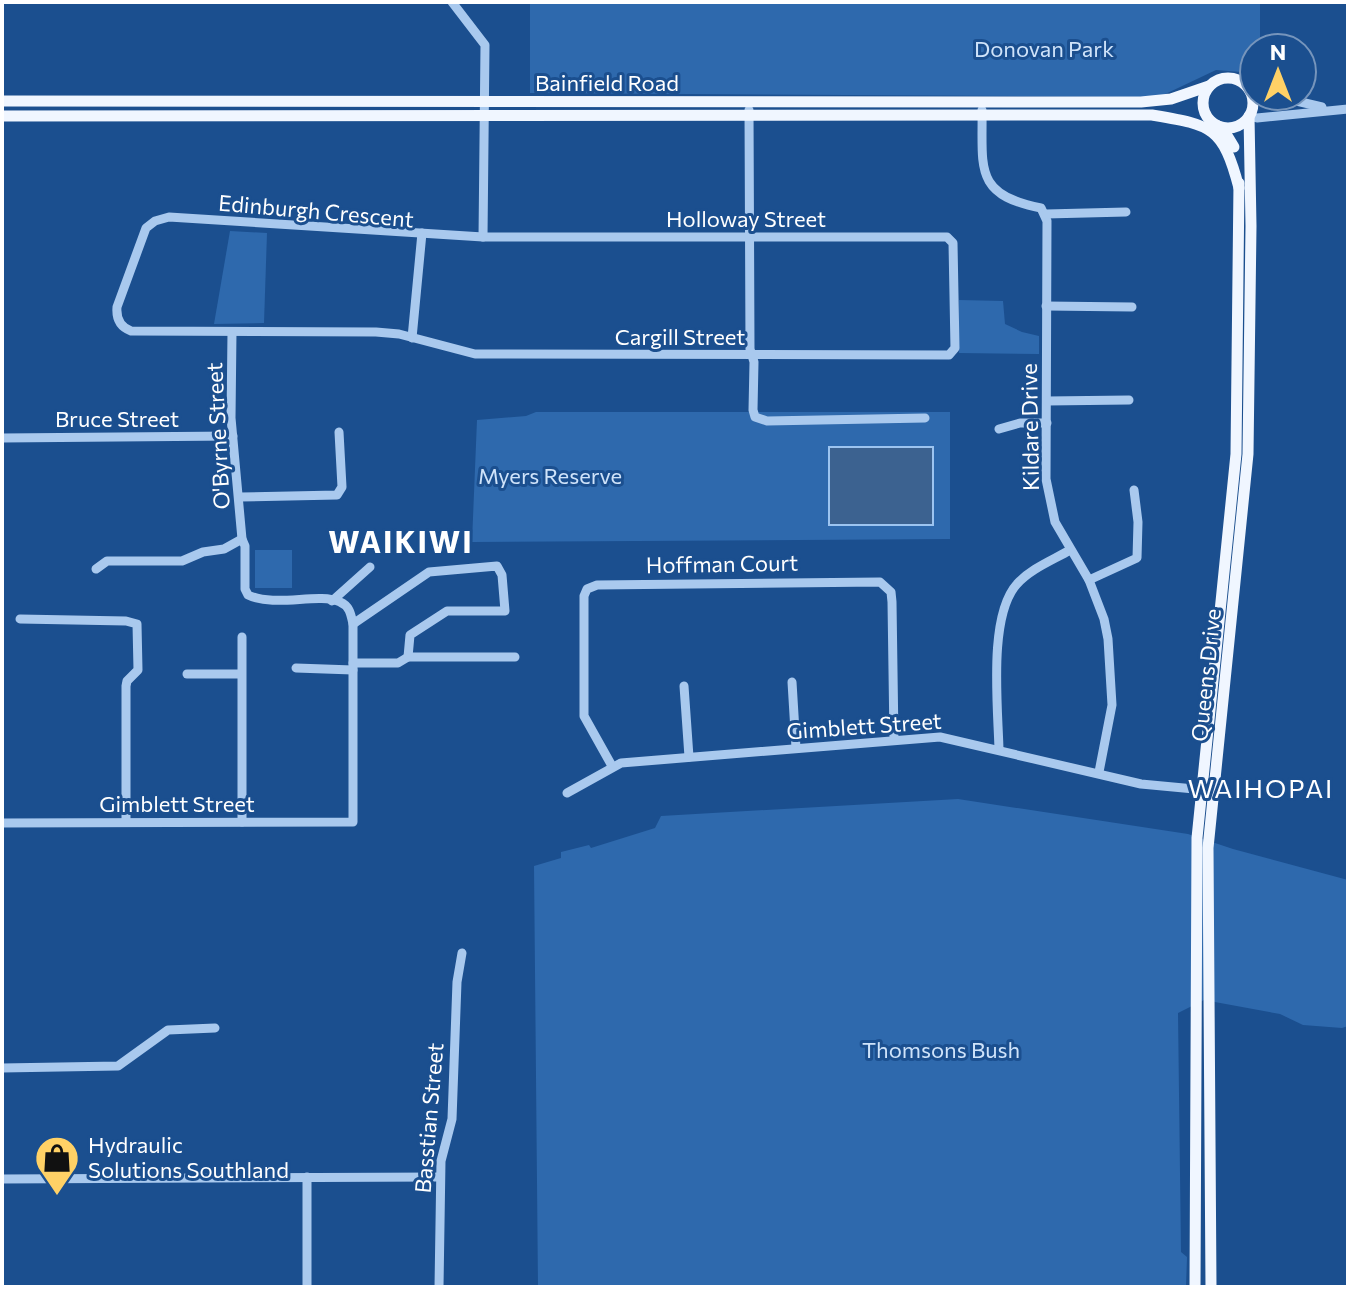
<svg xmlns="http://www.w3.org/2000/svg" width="1350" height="1289" viewBox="0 0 1350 1289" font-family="Commissioner,sans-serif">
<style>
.green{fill:#2e69ad}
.water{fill:#3c6290;stroke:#9cc4f0;stroke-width:2}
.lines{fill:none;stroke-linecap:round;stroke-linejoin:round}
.minor{stroke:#a9c9ee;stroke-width:9}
.major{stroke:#f0f6ff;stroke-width:11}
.labels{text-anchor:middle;stroke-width:6;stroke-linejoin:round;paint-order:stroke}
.park-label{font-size:22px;fill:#cfe3fa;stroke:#1b4f8f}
.street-label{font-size:22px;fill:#fff;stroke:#1b4f8f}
.poi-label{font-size:22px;fill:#fff;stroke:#1b4f8f;text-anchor:start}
.quarter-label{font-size:26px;letter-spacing:2px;fill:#fff;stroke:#1b4f8f}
.district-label{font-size:30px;font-weight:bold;letter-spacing:2px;fill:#fff;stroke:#1b4f8f}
</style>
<rect width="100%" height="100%" fill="#1b4f8f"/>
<g class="green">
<polygon points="530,2 1260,2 1260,48 1254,48 1254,73 1216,70 1159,97 530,93"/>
<polygon points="230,231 267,233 264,323 214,324"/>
<polygon points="959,300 1003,301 1005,324 1022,332 1039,336 1039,354 959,353"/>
<polygon points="536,412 950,412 950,539 472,542 477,420 526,416"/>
<rect x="255" y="550" width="37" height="38"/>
<polygon points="958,799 1188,834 1233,849 1348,880 1348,1026 1342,1028 1303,1025 1280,1014 1204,1000 1178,1013 1181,1252 1187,1257 1186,1287 538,1287 534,866 561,858 561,852 589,845 591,848 655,828 661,816"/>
</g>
<rect class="water" x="829" y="447" width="104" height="78"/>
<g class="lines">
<g class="minor">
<polyline points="452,2 485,45 483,237"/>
<polyline points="1246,85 1254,88"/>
<polyline points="1275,96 1322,107"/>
<polyline points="749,110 750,349 754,362 753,410 755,417 767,421 925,418"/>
<path d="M982,110C983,167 973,195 1041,208L1047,221L1046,479L1055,522L1089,580L1104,619L1108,639L1112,705L1099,772"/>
<polyline points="1249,116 1257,118 1348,109"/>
<polyline points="1046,214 1126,212"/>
<path d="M169,217L483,237H947L953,243L955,348L949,355L475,354L399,334L376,332L131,331C120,327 116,319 117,307L146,228L155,221Z"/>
<polyline points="1046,306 1132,307"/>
<polyline points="412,338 422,233"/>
<polyline points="1047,401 1129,400"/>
<polyline points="999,429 1020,423 1047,423"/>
<polyline points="2,438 233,436"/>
<polyline points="240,497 337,495 342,487 339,432"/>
<polyline points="96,569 107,561 182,561 203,552 224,549 242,539"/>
<polyline points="1089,580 1137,558 1138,522 1134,490"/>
<polyline points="332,601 370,567"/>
<polyline points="20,619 126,621 137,624 138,670 127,681 126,686 126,822"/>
<polyline points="353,624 429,572 497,566 502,575 505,611 447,611 410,635 408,657"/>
<polyline points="242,637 242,822"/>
<polyline points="353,663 398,663 408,657 515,657"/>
<polyline points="296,668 353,670"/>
<polyline points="187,674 241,674"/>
<polyline points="792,682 796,748"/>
<polyline points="684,686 689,757"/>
<path d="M999,750C998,707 988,616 1017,584C1030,569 1053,560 1070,550"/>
<polyline points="612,766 584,716 584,596 587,589 597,585 880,582 891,592 892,602 894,740"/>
<polyline points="567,793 621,763 940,737 1141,784 1205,790"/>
<path d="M2,823L353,822V624C351,615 350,606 340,602C318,592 276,608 248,595L245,589V546L242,539L231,418L232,332"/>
<polyline points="2,1068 118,1066 168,1030 215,1028"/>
<polyline points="2,1179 440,1177"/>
<polyline points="307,1287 307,1177"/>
<polyline points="439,1287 441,1161 452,1119 457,982 462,953"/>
</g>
<g class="major">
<circle cx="1228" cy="103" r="25"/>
<polyline points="2,101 1141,102 1171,99 1209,86"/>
<path d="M2,116L1152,115C1211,125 1223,126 1239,188"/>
<polyline points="1218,126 1225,132 1234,147"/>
<polyline points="1195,1287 1197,838 1236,454 1239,183"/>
<polyline points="1211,1287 1208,848 1248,454 1251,226 1249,116"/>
</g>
</g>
<defs>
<g id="shop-pin" transform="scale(2.3)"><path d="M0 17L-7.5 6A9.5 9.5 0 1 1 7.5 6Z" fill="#ffd166" stroke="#1b4f8f"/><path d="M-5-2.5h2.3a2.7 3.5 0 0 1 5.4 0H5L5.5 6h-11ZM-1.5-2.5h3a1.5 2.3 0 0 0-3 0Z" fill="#111"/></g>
</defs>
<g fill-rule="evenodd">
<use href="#shop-pin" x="57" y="1158"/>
</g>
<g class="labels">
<g class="park-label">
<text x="1044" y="57">Donovan Park</text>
<text x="550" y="484">Myers Reserve</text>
<text x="941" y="1058">Thomsons Bush</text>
</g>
<g class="street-label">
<text x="607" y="91">Bainfield Road</text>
<text transform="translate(316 211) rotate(5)" y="8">Edinburgh Crescent</text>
<text x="746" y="227">Holloway Street</text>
<text x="680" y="345">Cargill Street</text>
<text x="117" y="427">Bruce Street</text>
<text transform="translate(1030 427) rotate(-91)" y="8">Kildare Drive</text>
<text transform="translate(218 436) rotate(-93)" y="8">O'Byrne Street</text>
<text transform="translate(722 564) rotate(-1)" y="8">Hoffman Court</text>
<text transform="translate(1206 675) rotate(-84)" y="8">Queens Drive</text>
<text transform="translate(864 726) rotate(-4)" y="8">Gimblett Street</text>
<text x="177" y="812">Gimblett Street</text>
<text transform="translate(429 1118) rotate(-85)" y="8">Basstian Street</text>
</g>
<g class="poi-label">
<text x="88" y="1153">Hydraulic<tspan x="88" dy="25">Solutions Southland</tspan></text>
</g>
<g class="quarter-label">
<text x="1261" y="798">WAIHOPAI</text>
</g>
<g class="district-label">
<text x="401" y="553">WAIKIWI</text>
</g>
</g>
<rect width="1350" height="1289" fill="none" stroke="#ffffff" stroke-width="8"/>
<g transform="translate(1278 72)"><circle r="38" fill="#1b4f8f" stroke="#7695bc" stroke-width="2"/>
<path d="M0-6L14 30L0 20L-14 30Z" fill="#ffd166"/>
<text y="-12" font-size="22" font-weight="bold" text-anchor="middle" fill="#ffffff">N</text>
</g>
</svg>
